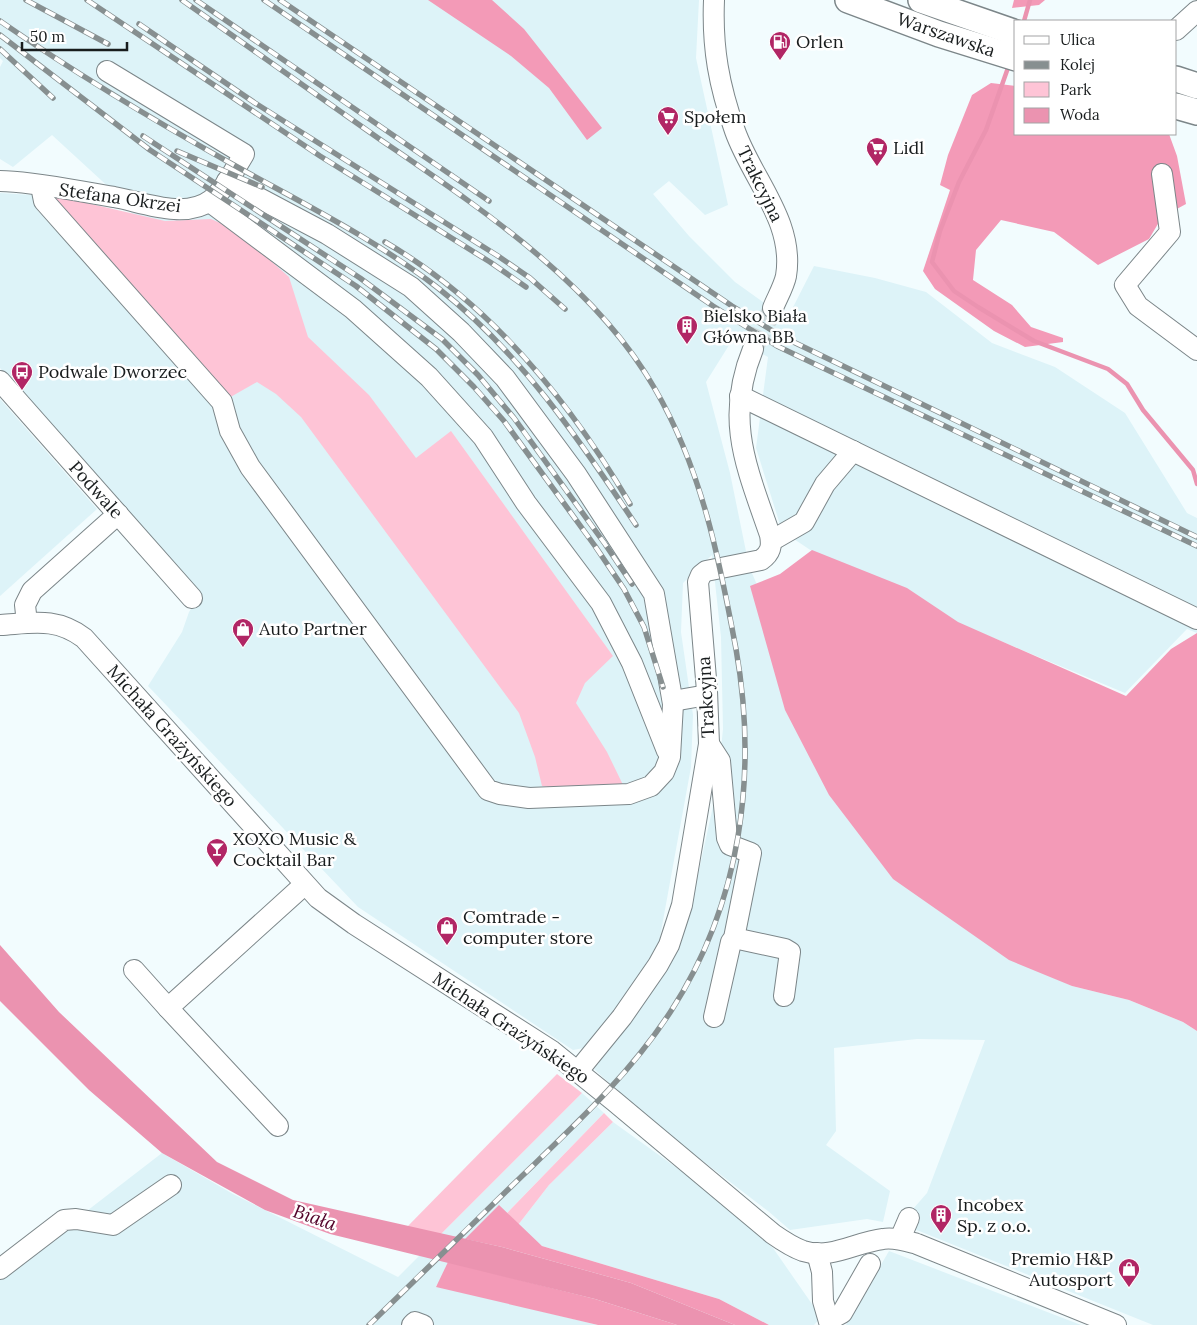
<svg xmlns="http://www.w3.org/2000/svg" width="1197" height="1325" viewBox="0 0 1197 1325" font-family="Lora,serif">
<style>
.built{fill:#ddf3f8}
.green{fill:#fec4d6}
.forest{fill:#f39ab7}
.water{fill:#eb93b0}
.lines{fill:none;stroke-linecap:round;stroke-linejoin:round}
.stream{stroke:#eb93b0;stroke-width:4.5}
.minor-tunnel{stroke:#d1dadc;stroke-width:20;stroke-dasharray:20 10;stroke-linecap:butt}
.minor-casing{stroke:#7c8689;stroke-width:22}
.major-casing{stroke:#7c8689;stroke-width:28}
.minor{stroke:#fff;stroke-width:20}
.major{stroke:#fff;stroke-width:25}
.rail-casing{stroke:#878f90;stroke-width:5.5}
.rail{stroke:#fff;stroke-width:4;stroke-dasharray:11;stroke-linecap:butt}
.labels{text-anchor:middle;stroke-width:5;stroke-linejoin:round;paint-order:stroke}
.street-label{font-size:18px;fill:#181c1d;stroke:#fff}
.poi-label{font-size:18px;fill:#181c1d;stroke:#fff;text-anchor:start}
.water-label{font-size:19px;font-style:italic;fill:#53032a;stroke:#fff}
</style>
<rect width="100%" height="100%" fill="#f2fcfe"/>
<g class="built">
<polygon points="0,0 442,0 451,6 456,0 699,0 696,58 728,205 705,215 669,181 653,194 689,236 735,282 787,319 814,266 875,278 926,292 992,343 1055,367 1125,413 1187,513 1197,518 1197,633 1187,629 1125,693 855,580 782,531 756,448 768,357 746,345 731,342 706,382 730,473 749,566 760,592 1062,981 1072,986 1129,1000 1183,1022 1197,1031 1197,1325 1153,1325 914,1229 906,1217 927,1193 985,1040 917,1039 834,1048 836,1131 826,1145 890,1191 883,1222 867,1219 790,1230 768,1211 652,1122 594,1069 627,1026 687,919 697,879 717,788 723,729 721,637 712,555 683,583 681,632 693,715 691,767 658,948 589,1047 573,1050 358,907 148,686 182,632 189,612 199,597 0,368 0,193 32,195 38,211 206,392 146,240 126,203 52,135 13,167 0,159 0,67 3,61 0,58"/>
<polygon points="0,399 97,509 0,596"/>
<polygon points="582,1093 604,1113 436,1286 598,1325 0,1325 0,1278 162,1153 233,1194 398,1277"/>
<polygon points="613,1122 695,1181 773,1248 821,1317 814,1325 769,1325 719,1299 542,1246 518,1225 549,1185"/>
<polygon points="889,1251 1081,1325 846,1325"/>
</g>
<g class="green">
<polygon points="52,195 165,221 211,219 236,230 289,277 308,337 369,395 416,458 451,431 613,656 585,683 576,703 607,752 625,789 560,789 542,786 535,757 519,713 301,417 276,394 257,382 227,399 53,206"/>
<polygon points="557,1074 582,1093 440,1235 407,1227"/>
<polygon points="604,1113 613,1122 549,1185 518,1225 507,1213"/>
</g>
<g class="forest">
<polygon points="428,0 492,0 524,29 602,128 587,140 549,88 511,56"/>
<polygon points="1014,0 1045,0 1039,5 1012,8"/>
<polygon points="991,83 1016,86 1016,134 1169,134 1177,156 1186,204 1162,217 1149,239 1098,265 1054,232 1001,220 976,250 973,280 1012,305 1031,327 1063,338 1063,342 1025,347 994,331 935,289 923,271 950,190 940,185 948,155 972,95"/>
<polygon points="812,550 907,588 958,622 1126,696 1171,649 1197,633 1197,1031 1183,1022 1129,1000 1072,986 1009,960 893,879 829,795 785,710 750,586 780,574"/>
<polygon points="499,1205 542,1246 719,1299 769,1325 735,1325 631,1283 502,1247 465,1239"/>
<polygon points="448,1262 595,1299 677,1325 598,1325 436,1287"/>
</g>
<polygon class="water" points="0,945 59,1012 217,1162 293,1200 502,1247 631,1283 735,1325 677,1325 595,1299 330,1234 265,1210 162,1153 89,1090 0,1001"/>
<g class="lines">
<g class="stream">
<polyline points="1024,21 1030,0"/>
<polyline points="1009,65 986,130 959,182 940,231 932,262 954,291 978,307 1034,341 1108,369 1127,384 1143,410 1193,470 1197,484"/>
</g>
<polyline class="minor-tunnel" points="753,349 773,308"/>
<g class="minor-casing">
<g id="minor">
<path d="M714,0C712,48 719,86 735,131C752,179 795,222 786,276C784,286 777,298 773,308"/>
<polyline points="1176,30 1197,11"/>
<polyline points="1162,174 1170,232 1125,285 1138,306 1197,350"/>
<path d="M0,181C32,181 81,192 114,197C142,202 185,220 211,200C225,189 235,169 244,154L107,71"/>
<polyline points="41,186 44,201 222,402 230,431 250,467 488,790 500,794 529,798 629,794 651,786 664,772 670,757 673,704 654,594 576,474 505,378 461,332 411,287 327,234 227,181"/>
<polyline points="210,202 353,309 429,377 483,437 526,503 601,603 632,663 667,751"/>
<polyline points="0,381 192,598"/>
<polyline points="740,396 1197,619"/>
<polyline points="771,541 804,522 825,484 853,451"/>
<polyline points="27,623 25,605 32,591 118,514"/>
<path d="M0,625C33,623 56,617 84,638L318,898L354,924L552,1051L614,1101L773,1234C783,1241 792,1247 803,1251C831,1260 856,1242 883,1239C894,1237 906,1241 917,1244L1116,1325"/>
<polyline points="673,701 707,695"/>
<polyline points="709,744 720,761 727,838 730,845 751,853 734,938 731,942 714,1017"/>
<polyline points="734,938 785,949 790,952 784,996"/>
<polyline points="134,970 168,1008 304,885"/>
<polyline points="168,1008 278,1126"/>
<path d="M578,1071L622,1017L658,965L669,945L682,905L709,744L707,691L698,582L701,575L706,571L761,560C771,553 772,546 770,535C747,468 724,420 753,349"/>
<polyline points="900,1239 909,1218"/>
<polyline points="817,1253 822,1272 823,1301 830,1325"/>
<polyline points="0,1269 64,1220 76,1219 113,1225 171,1185"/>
<polyline points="829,1320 842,1313 870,1264"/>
<polyline points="412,1325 415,1322 423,1325"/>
</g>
</g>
<g class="major-casing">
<g id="major">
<polyline points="848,0 939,34 1016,58"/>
<polyline points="921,0 1016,33"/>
<polyline points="1176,79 1197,86"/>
<polyline points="1176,106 1197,112"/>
</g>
</g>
<use href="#minor" class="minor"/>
<use href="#major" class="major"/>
<g class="rail-casing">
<g id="rail">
<polyline points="26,0 108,44"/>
<polyline points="87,0 320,156 490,262 526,287"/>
<path d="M182,0C247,46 313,92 378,138C477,206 594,282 655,389C702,470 719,558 736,649C758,774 741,903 671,1011C630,1074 576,1124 522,1176C471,1225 420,1275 369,1325"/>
<polyline points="196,0 489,201"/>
<polyline points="264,0 713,306 777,346 1197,546"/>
<polyline points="280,0 732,306 781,336 1197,537"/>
<path d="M0,21C75,73 153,120 232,164C302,203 375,239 438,288C520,352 579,439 636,525"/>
<polyline points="139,24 255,103 498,256 530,278 565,309"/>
<polyline points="0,35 150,150 356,286 436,349 474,387 504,421 595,546 624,589 644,627 663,687"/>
<polyline points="0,49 53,98"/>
<polyline points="143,136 360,278 442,339 478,375 514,418 605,544 632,584"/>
<polyline points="177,151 262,187"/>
<path d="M385,242C490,303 569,400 630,504"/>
</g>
</g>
<use href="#rail" class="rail"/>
</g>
<defs>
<g id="fuel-pin" transform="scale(1.125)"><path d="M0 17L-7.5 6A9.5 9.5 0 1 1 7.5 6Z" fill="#b12665" stroke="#fff"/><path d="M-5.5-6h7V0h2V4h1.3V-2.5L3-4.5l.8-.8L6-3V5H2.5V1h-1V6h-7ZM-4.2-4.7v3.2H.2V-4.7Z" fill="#fff"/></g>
<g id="supermarket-pin" transform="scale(1.125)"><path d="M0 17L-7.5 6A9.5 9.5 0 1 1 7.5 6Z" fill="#b12665" stroke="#fff"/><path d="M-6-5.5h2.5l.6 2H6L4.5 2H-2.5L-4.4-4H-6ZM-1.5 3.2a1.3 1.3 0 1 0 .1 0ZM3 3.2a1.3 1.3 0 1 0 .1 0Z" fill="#fff"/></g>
<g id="building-pin" transform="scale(1.125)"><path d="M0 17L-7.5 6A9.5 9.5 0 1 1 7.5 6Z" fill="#b12665" stroke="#fff"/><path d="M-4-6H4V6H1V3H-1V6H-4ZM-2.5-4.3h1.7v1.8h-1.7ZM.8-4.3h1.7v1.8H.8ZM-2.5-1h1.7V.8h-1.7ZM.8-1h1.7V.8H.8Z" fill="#fff"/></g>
<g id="bus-pin" transform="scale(1.125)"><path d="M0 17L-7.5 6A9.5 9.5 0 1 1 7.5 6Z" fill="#b12665" stroke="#fff"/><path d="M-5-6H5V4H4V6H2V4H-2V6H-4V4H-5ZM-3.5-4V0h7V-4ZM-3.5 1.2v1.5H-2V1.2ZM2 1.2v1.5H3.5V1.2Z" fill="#fff"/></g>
<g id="shop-pin" transform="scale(1.125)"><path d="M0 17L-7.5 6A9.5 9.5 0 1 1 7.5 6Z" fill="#b12665" stroke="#fff"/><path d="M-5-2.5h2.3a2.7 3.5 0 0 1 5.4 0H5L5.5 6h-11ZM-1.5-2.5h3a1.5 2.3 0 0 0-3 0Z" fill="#fff"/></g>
<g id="bar-pin" transform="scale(1.125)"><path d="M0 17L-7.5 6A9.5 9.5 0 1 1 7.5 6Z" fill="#b12665" stroke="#fff"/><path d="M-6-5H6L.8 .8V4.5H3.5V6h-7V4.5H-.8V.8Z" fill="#fff"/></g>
</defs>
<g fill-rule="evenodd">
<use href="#fuel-pin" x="780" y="42"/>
<use href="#supermarket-pin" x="668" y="117"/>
<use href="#supermarket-pin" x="877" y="148"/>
<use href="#building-pin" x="687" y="326"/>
<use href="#bus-pin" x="22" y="372"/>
<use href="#shop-pin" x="243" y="629"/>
<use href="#bar-pin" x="217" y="849"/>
<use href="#shop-pin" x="447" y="927"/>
<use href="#building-pin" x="941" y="1215"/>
<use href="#shop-pin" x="1129" y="1269"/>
</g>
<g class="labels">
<g class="street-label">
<text transform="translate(946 35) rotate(19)" y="6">Warszawska</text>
<text transform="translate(760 184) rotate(64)" y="6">Trakcyjna</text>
<text transform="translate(120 198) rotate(8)" y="6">Stefana Okrzei</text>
<text transform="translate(96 490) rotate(48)" y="6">Podwale</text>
<text transform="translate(706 697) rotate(-93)" y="6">Trakcyjna</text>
<text transform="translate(172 736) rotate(48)" y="6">Michała Grażyńskiego</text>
<text transform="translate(511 1028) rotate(34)" y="6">Michała Grażyńskiego</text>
</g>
<g class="poi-label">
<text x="796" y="48">Orlen</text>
<text x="684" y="123">Społem</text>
<text x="893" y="154">Lidl</text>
<text x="703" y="322">Bielsko Biała<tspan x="703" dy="21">Główna BB</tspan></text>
<text x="38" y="378">Podwale Dworzec</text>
<text x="259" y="635">Auto Partner</text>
<text x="233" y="845">XOXO Music &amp;<tspan x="233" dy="21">Cocktail Bar</tspan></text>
<text x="463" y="923">Comtrade -<tspan x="463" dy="21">computer store</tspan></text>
<text x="957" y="1211">Incobex<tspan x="957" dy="21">Sp. z o.o.</tspan></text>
<text x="1113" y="1265" text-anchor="end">Premio H&amp;P<tspan x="1113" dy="21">Autosport</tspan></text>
</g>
<g class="water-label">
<text transform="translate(315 1217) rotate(19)" y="7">Biała</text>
</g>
</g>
<rect x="1014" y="20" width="162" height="115" fill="#ffffff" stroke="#a3a4a5"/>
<rect x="1024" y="36" width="25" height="8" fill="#ffffff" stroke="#a3a4a5"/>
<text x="1060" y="45" font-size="15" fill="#181c1d">Ulica</text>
<rect x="1024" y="61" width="25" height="8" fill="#878f90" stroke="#a3a4a5"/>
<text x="1060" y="70" font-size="15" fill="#181c1d">Kolej</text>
<rect x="1024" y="82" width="25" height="15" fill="#fec4d6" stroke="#a3a4a5"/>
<text x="1060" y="95" font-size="15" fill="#181c1d">Park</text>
<rect x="1024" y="108" width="25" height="15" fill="#eb93b0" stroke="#a3a4a5"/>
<text x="1060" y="120" font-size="15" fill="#181c1d">Woda</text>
<path d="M22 42v8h105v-8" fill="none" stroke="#181c1d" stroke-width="2.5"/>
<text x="30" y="42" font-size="15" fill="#181c1d" stroke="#ffffff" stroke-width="4" paint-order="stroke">50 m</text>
</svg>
